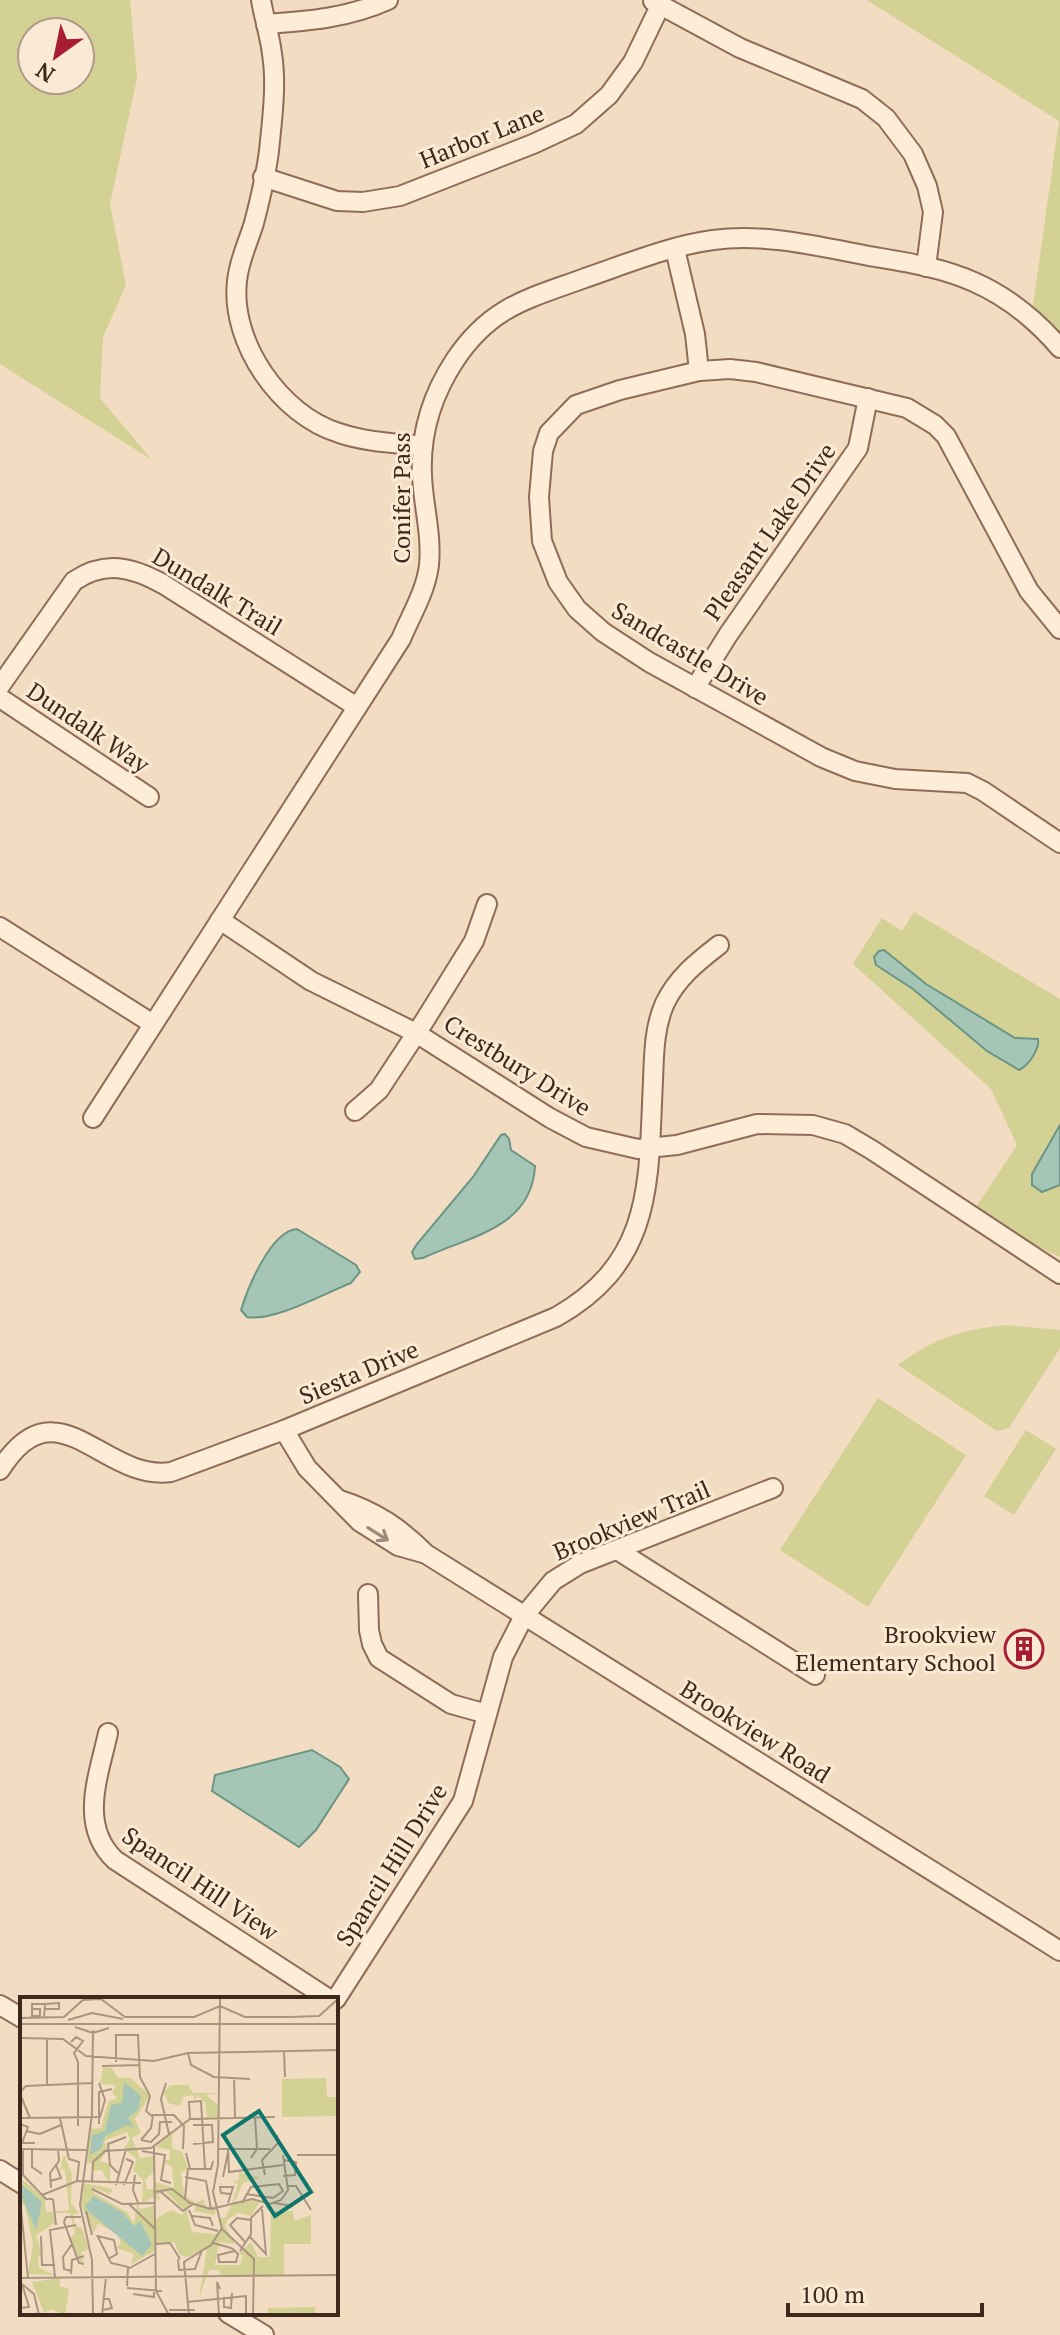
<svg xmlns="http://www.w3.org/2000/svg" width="1060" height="2335" viewBox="0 0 1060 2335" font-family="'PT Serif',serif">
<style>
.green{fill:#d3d194;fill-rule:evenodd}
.water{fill:#a5c6b7;stroke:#6a9584;stroke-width:2}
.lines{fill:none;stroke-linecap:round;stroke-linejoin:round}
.minor-casing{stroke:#906c56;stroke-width:22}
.minor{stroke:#fdecd7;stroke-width:18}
.oneway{stroke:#9e8a7a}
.labels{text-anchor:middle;stroke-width:6;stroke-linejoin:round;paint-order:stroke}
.street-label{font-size:24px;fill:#3e281c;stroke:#fae9d3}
.poi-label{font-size:24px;fill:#3e281c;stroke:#fae9d3;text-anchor:end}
.inset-road{fill:none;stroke:#ab9580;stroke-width:2}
.view{fill:#0f766e;fill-opacity:0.15;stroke:#0f766e;stroke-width:4}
.inset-edge{fill:none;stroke:#3e281c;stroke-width:4}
</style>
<rect width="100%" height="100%" fill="#f3ddc2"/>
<g class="green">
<path d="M0,0H130L137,78L110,204L126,285L103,337L100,398L152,460L0,364ZM32,32H80V80H32Z"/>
<polygon points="867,0 1060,0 1060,348 1031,319 1059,121"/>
<polygon points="914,912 1060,999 1060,1257 971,1215 1017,1145 991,1089 853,964 882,918 902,931"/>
<path d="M1005,1325L1060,1330V1348L1009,1428L997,1431L898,1365C934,1338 961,1330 1005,1325Z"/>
<polygon points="878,1398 966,1455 868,1607 780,1550"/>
<polygon points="1026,1430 1056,1449 1014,1515 984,1496"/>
</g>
<g class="water">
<path d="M884,950L926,984L1015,1038L1038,1039C1040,1049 1028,1066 1019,1070L987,1051L913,989L876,965L874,957L879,951Z"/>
<polygon points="1060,1125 1060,1185 1042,1192 1032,1185 1032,1174"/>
<path d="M505,1134L509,1139L511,1150L535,1166C532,1228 470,1236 423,1258L415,1259L412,1252L417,1244L473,1177L501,1135Z"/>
<path d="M297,1229L356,1265L360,1272L351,1283C325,1293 274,1322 247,1317L241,1310C248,1287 271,1231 297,1229Z"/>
<polygon points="312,1750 340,1767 349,1779 316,1830 299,1847 212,1791 215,1775"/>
</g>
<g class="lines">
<g class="minor-casing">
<g id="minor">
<path d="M261,0C264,18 270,36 272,54C277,85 272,120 269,151C266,174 260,200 254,223C248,243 239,260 237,281C230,342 280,415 339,433C365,442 395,443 423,446"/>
<polyline points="653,1 740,48 862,99 886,118 913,154 927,186 933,212 926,267"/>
<path d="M266,24C309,21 348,18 388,0"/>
<polyline points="263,177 337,201 363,202 400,196 533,144 576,124 609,95 633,62 660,6"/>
<polyline points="675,249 695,334 699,371"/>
<polyline points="1060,629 1029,591 946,436 935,425 907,408 756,372 730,369 699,371 620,390 576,405 549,433 543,451 539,497 542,541 558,582 577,609 603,632 649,662 821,757 855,771 895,779 967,783 983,791 1060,843"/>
<path d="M0,686L74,581C105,560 132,567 163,584L357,707"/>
<polyline points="695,688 728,635 858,448 868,398"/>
<polyline points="0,698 149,797"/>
<polyline points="220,920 311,981 416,1033 550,1118 586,1137 638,1149 677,1145 757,1124 813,1125 845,1134 872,1150 1060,1274"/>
<polyline points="0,927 153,1024"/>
<polyline points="355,1111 379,1090 425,1020 474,941 487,904"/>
<path d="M93,1118L401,639C411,615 426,591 429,565C432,534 423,505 422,475C420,433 432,395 455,360C491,306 528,299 585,278C626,264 669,246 713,240C765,233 817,246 869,256C904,262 941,267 974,282C1008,297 1037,321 1060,348"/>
<polyline points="284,1430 307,1468 360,1522 398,1546 423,1553"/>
<path d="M0,1470C57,1379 102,1482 171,1472L284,1430L556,1317C655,1261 648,1181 653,1081C654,1055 654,1027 665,1003C677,978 697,962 719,945"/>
<path d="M340,1500C375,1511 400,1528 426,1554L1060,1951"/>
<polyline points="617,1550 815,1675"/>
<polyline points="368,1594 369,1630 372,1644 379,1658 451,1704 487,1714"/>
<path d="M108,1733C99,1775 78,1825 115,1860L329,1999"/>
<polyline points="336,1999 463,1801 503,1657 524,1616 553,1581 580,1564 773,1488"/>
<polyline points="0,2005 22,2018"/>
<polyline points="0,2170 22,2184"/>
<polyline points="228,2313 264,2335"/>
</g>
</g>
<use href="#minor" class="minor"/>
</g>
<defs><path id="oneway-shaft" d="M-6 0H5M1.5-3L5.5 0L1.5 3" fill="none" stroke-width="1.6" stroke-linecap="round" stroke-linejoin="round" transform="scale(2)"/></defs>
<use class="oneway" href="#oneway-shaft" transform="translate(378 1534) rotate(32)"/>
<defs>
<g id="building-ring" transform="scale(2)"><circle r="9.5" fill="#fae9d3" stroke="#a71e34" stroke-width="1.5"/><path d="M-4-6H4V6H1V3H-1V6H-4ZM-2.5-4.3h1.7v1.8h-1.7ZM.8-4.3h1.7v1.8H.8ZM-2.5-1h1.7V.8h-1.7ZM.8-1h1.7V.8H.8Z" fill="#a71e34"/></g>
</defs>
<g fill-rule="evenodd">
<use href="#building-ring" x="1024" y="1649"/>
</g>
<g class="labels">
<g class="street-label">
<text transform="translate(482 137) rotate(-22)" y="8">Harbor Lane</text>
<text transform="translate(402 498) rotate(-90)" y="8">Conifer Pass</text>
<text transform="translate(770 532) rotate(-55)" y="8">Pleasant Lake Drive</text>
<text transform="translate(217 592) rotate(31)" y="8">Dundalk Trail</text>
<text transform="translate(690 654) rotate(31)" y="8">Sandcastle Drive</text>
<text transform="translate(88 728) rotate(34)" y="8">Dundalk Way</text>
<text transform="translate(517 1066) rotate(32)" y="8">Crestbury Drive</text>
<text transform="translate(359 1373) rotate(-23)" y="8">Siesta Drive</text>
<text transform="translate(632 1521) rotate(-23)" y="8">Brookview Trail</text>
<text transform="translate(755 1732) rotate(32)" y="8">Brookview Road</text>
<text transform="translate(392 1865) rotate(-58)" y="8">Spancil Hill Drive</text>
<text transform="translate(200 1884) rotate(34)" y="8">Spancil Hill View</text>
</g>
<g class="poi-label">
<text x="996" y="1643">Brookview<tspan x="996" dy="28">Elementary School</tspan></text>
</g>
</g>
<g transform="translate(20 1997)">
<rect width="318" height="318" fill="#f3ddc2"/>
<path d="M83,70L92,71L98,81H111L130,99L115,122L121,136L112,141L120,161L135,159V174L125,183L127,192H135V185L154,191L152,170L143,164L150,162V153L135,150L152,135V151L162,155L168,171L161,176L164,198L176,206L183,202L186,210L196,209L195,218L174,214L176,208L166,211L172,235L195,237L203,232L200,221H205L212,206L218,187L212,184L219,183V175L240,181L223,186L214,206L241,203L231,219L218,216L208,222L205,229L215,247L199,245L195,268H220L223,258L218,257L231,245L238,260H250L251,216L243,208L252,214H273L274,224L291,218V247H264V279L200,280L199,273H189L179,301L187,251L168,260L160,258L154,245L135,246V254L111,267L114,257L96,251L101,247L98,238L78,226L74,236L61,208L64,186L93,192L89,197L75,191L74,196L107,215L114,227L117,207L120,212L134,209L135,222L151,213L162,218L165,214L145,194L138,198L140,203L133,200L122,207L123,183L113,173L117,162L104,152L110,142L107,135L84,144L88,152L80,164L90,167V188L82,173L74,174L72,166H66L71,132L81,131L88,105L97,101L92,96L96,88L80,87ZM306,81L307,100H318V119L262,120V82ZM150,88H168L173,96H199L186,98L198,108V120H187L185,105L177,98L175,103L173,98L163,100L160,109L148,106L144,95ZM43,159H49L45,160L52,177L51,206L59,216L53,217L55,228L62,231L69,252L61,255L64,270H71L64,271L49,242L55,236L50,216H33L36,225L16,238L22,259H18L19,271L35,278L8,277L13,247L5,208H0V181L25,201L26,215L49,213L45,172L40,173ZM40,281V289L49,292L45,318L31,312L24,316L12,285ZM295,310V318H248V311Z" fill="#d3d194"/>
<path d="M104,85L121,99L118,113L108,121L115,131L107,128L85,139L81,152L70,158L72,138L85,134L91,108L102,106ZM0,186L22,205L16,233L0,197ZM74,199L103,216L114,229L120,224L132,247L122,259L69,215L65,209Z" fill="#a5c6b7"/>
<path class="inset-road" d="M200,0L198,168L193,195L202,232L234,262L233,318M62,3L81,2L105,20H174L200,9L225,20H270L299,19L318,2M12,12H20V19H12V7H25L24,21M25,12H39V6L25,7M0,21L44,20L64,2M48,23L72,16L103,22M0,27H318M55,30L73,36L89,31M0,41L43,42L66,59L134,64L168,56L318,53M27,41V88M51,45L56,40L63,44L54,56L58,65V129M264,54L265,80M168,56L171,68L194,80L230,82M96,65V38H118L120,80L130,99L126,114L132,119M82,69L120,68M214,80L215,121M146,86L141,102L149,137M0,95L6,89L72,86M0,97L10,121M0,121L80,120L85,103L79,86M40,121L49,162L59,165L57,184M213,121L255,120M170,122L169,105L181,104L185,172M0,127L8,130L2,146H15M79,127V95L92,92M6,134L20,137L41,128M121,143L131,131L133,118H154L164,129L163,152M121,143L131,145L139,137L140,125H152M173,147L193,145L192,128H173M134,150L136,294L149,318M0,152L66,153M3,152V178L26,202H33M12,152V170L22,177M198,152H250M208,152L209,175L263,168M122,154L145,158L141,183L151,186M166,156L170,172H191L193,164M277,158H318M231,161L237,152L235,120M263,163L276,165L275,178L263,179M98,176L90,168L88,147L106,140M115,178L113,193L118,206M245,178L242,163L258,146L257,138M165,180L186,184L191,212M203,180L208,155M30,184L41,181L36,168M72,184L73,165L85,154L131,151L170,122L215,121M96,188L106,152M104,188L113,165L106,162M267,189H276L291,213M31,191L30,176L39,164L38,152M72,192L102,207L135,206M140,194L163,214L173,207M135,195L152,192L170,206L191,212M226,197L253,201M22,198L57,184L121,186M165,201L168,171M33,202L36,228M208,206L213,190H200L201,196L211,197M222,206L231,190L259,187L263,194L253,201M254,206L272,209L282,200M109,207L135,232M1,212L8,281M191,212L232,202L250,207L261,203L268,193L263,158M169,213L175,228L198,234M66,214L72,238M172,219L190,221L193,229M61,220H46L44,225L59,266L64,267M77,238L91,266L108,270L107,289M21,239L22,268H35M77,239L94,243L97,257L88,262M230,240L246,257L242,212M225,245L210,228L217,221L231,223M193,246L211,251L213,252L218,257L216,265H199L198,258L215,254M135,247L150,246L160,262M220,254L231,237V221L243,209M158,262L159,273L175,272L182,253M108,272L135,257M51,274L44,272L43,260L52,247M51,277L52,263L64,259M35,280L30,233L56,228M0,281L318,278M2,287L14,297L19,318M107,291L142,294M113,297L134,300V295M204,300V310L211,311L212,296M83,302H89L92,311L83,313M167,305L226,299V318M0,311L9,310L2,287M149,313H175M73,318L72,263L60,208L72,117L73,33M82,318L86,280M169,318L164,265L191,248L202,231M199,318L197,285L200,292"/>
<path class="view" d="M239,114L291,195L255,219L203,138Z"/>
<rect width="318" height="318" class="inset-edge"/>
</g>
<g transform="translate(56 56) rotate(213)"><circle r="38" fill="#fae9d3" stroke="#af9c8a" stroke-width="2"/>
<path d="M0-6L14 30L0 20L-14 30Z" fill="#a71e34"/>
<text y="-12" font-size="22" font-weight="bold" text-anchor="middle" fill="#3e281c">N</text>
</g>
<path d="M788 2303v12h194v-12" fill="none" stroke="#3e281c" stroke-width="4"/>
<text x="800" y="2303" font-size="24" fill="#3e281c" stroke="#fae9d3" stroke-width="6" paint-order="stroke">100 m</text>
</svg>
